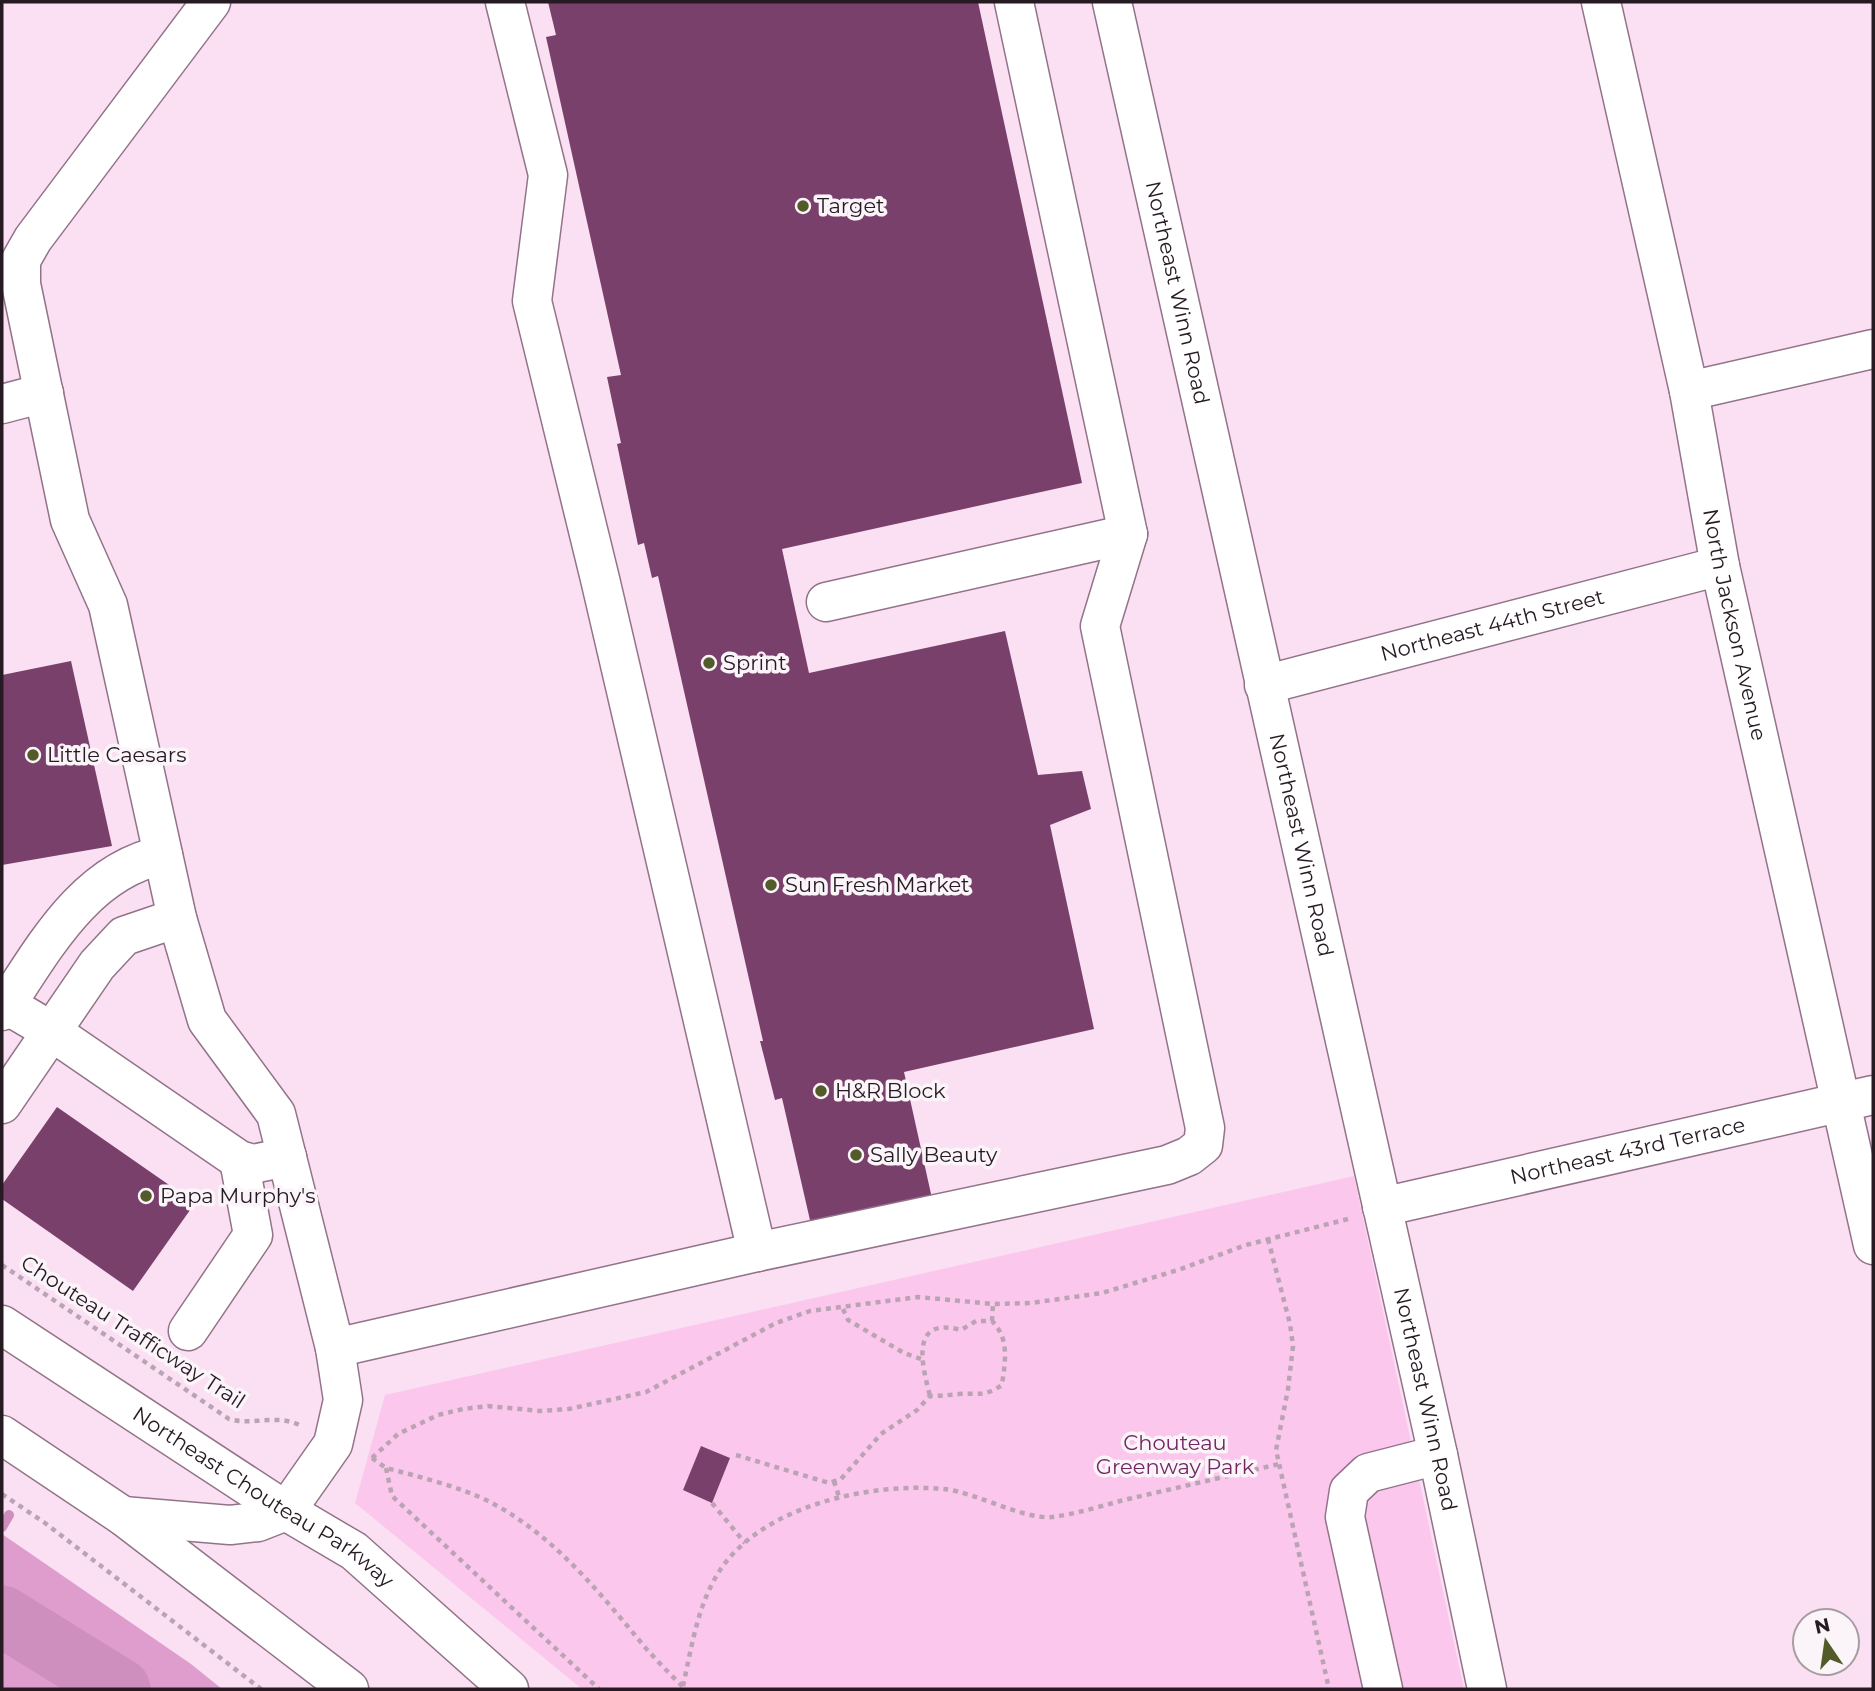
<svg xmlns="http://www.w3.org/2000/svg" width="1875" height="1691" viewBox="0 0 1875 1691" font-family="Montserrat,sans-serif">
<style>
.green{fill:#fbc7ec}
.forest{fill:#de9dcd}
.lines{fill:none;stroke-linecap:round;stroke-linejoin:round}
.stream{stroke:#ce8ebe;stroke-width:10}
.river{stroke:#ce8ebe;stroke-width:61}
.building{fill:#79406c}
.minor-casing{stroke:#927389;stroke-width:41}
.major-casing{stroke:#927389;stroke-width:41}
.path{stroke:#baa4b4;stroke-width:4.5;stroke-dasharray:5 5;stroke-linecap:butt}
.minor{stroke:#fff;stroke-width:38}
.major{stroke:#fff;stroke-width:38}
.poi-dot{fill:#545b2a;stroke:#fbf4f9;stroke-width:2.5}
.labels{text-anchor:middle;stroke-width:7;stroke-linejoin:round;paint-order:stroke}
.poi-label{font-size:21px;fill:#261a23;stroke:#fbf4f9;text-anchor:start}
.street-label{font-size:21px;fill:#261a23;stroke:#fbf4f9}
.park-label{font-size:21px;fill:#722763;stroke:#fbf4f9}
</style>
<rect width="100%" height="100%" fill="#fbe0f3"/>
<polygon class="green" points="1354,1176 1464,1689 582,1689 355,1503 385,1395"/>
<polygon class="forest" points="2,1534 191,1664 222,1689 2,1689"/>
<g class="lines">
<polyline class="stream" points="2,1527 9,1515"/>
<polyline class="river" points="2,1616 120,1689"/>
</g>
<g class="building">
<polygon points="548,2 978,2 1082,483 782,549 809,673 1005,631 1038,775 1082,771 1091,809 1050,825 1094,1029 904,1072 933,1203 812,1229 782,1098 775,1100 760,1041 763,1041 658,576 652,578 644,543 638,545 617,444 621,443 607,377 621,375 546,37 556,35"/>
<polygon points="71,661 112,846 2,865 2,675"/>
<polygon points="57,1107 195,1203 133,1291 2,1199 2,1185"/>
<polygon points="701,1446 730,1458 712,1503 683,1490"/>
</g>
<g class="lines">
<g class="minor-casing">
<g id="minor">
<polyline points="211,2 33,239 21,260 21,284 70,520 108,605 177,918 207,1020 276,1114 335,1348 343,1400 333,1444 286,1511"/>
<polyline points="505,2 548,175 532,301 600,579 757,1252"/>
<path id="s1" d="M1112,2L1438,1455L1487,1689"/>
<path id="s2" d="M1601,2L1689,391L1720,566L1873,1245"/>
<polyline points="1689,391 1873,349"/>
<polyline points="2,404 44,393"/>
<polyline points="826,602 1128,534"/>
<path id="s3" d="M1264,685L1720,566"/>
<polyline points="2,1002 51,1031 239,1160 253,1164 287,1157"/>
<path d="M2,1011C43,950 84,871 163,855"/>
<polyline points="2,1104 97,965 124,936 177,918"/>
<path id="s4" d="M1382,1207L1873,1095"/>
<polyline points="188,1331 253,1235 239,1160"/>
<polyline points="335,1348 757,1252 1167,1165 1189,1156 1203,1145 1205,1128 1100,626 1128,534 1014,2"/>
<polyline points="1383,1689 1345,1517 1349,1491 1368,1473 1438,1455"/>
</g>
</g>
<g class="major-casing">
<g id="major">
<path id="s5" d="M2,1325L286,1511L354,1551L509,1689"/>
<polyline points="2,1435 123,1516 349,1689"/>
<polyline points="123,1516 230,1525 258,1522 286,1511"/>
</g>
</g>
<g class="path">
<polyline points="1268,1239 1290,1324 1293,1346 1288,1389 1276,1450 1329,1689"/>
<path d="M2,1265L229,1419C253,1426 278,1413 301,1426"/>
<polyline points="843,1309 848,1320 904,1353 924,1360"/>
<polyline points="992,1321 993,1304"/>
<path d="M736,1455L829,1483L841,1479L881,1434L917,1410L930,1396C940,1396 949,1395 959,1394C979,1393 984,1397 1002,1385C1005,1362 1010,1339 992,1321H976L961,1330C909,1316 922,1365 930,1396"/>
<polyline points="372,1458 398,1434 438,1415 463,1409 488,1406 540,1411 569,1409 646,1392 776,1323 810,1311 918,1297 993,1304 1031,1303 1102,1293 1178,1270 1246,1245 1348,1219"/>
<path d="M372,1458L386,1468C417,1476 460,1487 488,1501C553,1534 599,1592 644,1646C657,1661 671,1675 685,1689"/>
<polyline points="386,1468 392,1496 599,1689"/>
<polyline points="834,1481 839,1497"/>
<polyline points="2,1494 45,1523 261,1689"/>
<polyline points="712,1503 745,1543"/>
<path d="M683,1686C691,1650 697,1608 717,1575C758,1506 870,1482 944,1489C975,1492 1024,1520 1052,1517C1076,1514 1101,1506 1124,1500C1176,1488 1228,1476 1279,1464"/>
</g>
<use href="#minor" class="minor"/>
<use href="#major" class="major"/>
</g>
<g class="poi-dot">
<circle cx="803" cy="206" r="7"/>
<circle cx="709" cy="663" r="7"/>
<circle cx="33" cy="755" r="7"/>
<circle cx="771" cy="885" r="7"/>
<circle cx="821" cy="1091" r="7"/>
<circle cx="856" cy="1155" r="7"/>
<circle cx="146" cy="1196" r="7"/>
</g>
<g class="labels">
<g class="poi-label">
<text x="817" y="213">Target</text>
<text x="723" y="670">Sprint</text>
<text x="47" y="762">Little Caesars</text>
<text x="785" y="892">Sun Fresh Market</text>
<text x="835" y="1098">H&amp;R Block</text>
<text x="870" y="1162">Sally Beauty</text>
<text x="160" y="1203">Papa Murphy's</text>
</g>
<g class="street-label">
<text dy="7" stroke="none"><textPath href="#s1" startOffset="298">Northeast Winn Road</textPath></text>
<text dy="7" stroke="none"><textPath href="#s2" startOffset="637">North Jackson Avenue</textPath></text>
<text dy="7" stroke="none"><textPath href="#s3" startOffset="236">Northeast 44th Street</textPath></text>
<text dy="7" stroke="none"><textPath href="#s1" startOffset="864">Northeast Winn Road</textPath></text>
<text dy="7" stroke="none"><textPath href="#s4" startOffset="252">Northeast 43rd Terrace</textPath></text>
<text transform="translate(133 1332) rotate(33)" y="7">Chouteau Trafficway Trail</text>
<text dy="7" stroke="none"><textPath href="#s1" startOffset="1432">Northeast Winn Road</textPath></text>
<text dy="7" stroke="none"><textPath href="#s5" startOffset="313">Northeast Chouteau Parkway</textPath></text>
</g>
<g class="park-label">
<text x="1175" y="1450">Chouteau<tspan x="1175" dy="24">Greenway Park</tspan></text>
</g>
</g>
<rect width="1875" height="1691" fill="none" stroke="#261a23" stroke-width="7"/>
<g transform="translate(1826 1642) rotate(347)"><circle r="33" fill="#fbf4f9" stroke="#a69da3" stroke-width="2"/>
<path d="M0-5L12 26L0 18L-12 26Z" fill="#545b2a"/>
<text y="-10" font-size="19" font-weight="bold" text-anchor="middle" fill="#261a23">N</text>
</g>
</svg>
